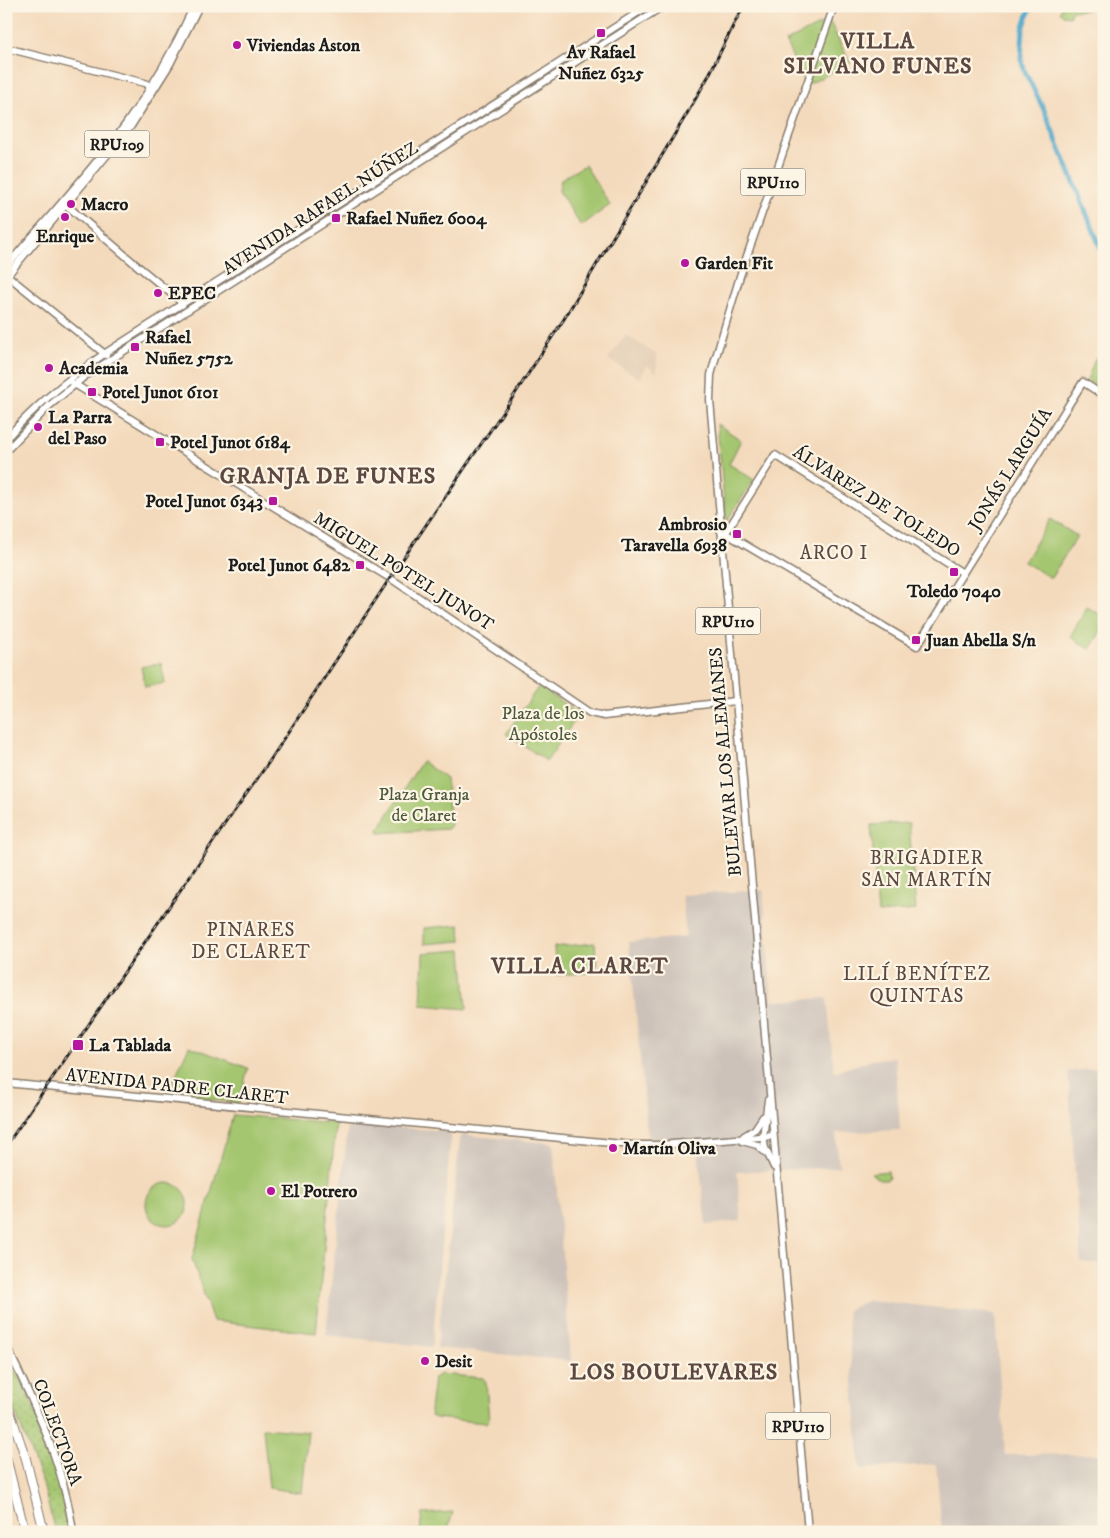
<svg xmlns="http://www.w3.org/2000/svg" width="1110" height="1538" viewBox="0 0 1110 1538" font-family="'IM FELL DW Pica',serif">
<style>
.built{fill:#e2cbb1}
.industrial{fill:#cdc2b9}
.grass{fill:url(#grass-dots);stroke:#607146}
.park{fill:#a4c670;stroke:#607146}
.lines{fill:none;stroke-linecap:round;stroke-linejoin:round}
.canal{stroke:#4ea7cb;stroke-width:5}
.major-casing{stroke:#887b6c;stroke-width:9}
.highway-casing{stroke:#887b6c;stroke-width:10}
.major{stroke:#fff;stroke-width:6}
.highway{stroke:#fff;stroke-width:8}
.rail-casing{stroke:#1c1c1c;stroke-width:3}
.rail{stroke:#fcf5e5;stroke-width:1;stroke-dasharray:4;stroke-linecap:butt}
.poi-dot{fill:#b5179e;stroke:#fcf5e5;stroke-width:2}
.labels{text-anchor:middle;stroke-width:4.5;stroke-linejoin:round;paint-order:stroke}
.shield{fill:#fcf5e5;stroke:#5f5d58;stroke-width:1}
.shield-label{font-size:16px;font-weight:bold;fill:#1c1c1c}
.poi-label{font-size:18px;font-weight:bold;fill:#1c1c1c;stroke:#fcf5e5;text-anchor:start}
.street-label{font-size:18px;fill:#1c1c1c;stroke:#fcf5e5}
.park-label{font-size:18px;fill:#4c5839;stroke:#fcf5e5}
.neighbourhood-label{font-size:19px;letter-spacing:1px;fill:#5c4840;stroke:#fcf5e5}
.district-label{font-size:22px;font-weight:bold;letter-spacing:1px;fill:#5c4840;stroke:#fcf5e5}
</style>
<defs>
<pattern id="grass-dots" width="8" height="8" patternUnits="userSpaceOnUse" patternTransform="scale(1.25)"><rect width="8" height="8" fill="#a4c670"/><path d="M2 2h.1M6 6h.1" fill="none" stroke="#8daa60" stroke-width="1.8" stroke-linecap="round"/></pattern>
</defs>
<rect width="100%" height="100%" fill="#fcf5e5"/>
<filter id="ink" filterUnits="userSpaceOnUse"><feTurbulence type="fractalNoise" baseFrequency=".02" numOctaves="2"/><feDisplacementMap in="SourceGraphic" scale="10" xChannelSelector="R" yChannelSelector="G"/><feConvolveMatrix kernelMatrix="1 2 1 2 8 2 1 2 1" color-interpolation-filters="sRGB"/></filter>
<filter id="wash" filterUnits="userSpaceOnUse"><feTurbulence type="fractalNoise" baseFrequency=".0096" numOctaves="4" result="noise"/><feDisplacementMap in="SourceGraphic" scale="20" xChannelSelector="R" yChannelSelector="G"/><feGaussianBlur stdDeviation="1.12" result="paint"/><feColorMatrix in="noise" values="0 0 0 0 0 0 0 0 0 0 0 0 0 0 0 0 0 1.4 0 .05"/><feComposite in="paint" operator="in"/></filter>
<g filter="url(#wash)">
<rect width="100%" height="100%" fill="#f4dabc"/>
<polygon class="built" points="626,335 657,355 657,373 647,365 640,379 608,359"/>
<g class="industrial">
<polygon points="763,890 772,1001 827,998 834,1072 873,1060 895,1057 900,1130 836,1133 839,1167 737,1172 741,1221 706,1225 698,1150 688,1139 648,1139 629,942 686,937 682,895"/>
<polygon points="1104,1067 1104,1264 1081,1262 1068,1072"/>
<polygon points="348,1124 447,1131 451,1136 432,1347 326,1335"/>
<polygon points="463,1135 553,1143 571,1361 437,1348 460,1139"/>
<polygon points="868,1300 995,1314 1005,1455 1099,1454 1104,1499 1104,1532 942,1532 936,1464 860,1469 847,1310"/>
</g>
<path class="grass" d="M6,1353C15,1372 27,1390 34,1409C50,1448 62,1490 69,1532H55L43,1484L6,1389Z"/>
<g class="park">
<polygon points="1062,6 1088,6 1088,10 1070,11 1070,16 1063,15 1060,12"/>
<polygon points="829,20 850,63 809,84 805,82 785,42 788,43 787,41"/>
<polygon points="585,165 610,205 581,226 559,191 561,179"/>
<polygon points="1096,357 1104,362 1104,391 1087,380"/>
<polygon points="717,424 741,440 729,464 754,480 726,522"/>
<polygon points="1050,519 1077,536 1051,578 1024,562"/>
<polygon points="1087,607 1104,617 1104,626 1090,649 1070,637"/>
<polygon points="161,663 165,683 145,687 141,667"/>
<polygon points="539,686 579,714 547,761 506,734"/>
<polygon points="422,761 446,779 451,825 448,829 379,833 378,830"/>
<polygon points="909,823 916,910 878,913 871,825"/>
<polygon points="460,925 461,941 424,944 424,928"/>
<polygon points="595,943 597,972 556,975 554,947"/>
<polygon points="462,950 467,1009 421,1005 423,953"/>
<polygon points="189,1046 248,1068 239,1103 167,1095"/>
<polygon points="233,1115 336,1123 316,1333 213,1321 192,1259"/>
<polygon points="888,1171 889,1177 887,1180 879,1180 871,1173"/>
<circle cx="167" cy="1204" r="21"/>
<polygon points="440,1374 483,1378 486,1382 489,1420 486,1423 436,1418 431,1416 430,1411 434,1378"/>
<polygon points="263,1428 308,1432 302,1493 269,1488"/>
<polygon points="453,1512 447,1532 420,1532 422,1514"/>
</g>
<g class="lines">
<polyline class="canal" points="1031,6 1023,29 1021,59 1025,72 1044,110 1104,256"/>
</g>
</g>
<g filter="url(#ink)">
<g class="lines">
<g class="major-casing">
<g id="major">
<polyline points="6,48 145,83 154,88"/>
<polyline points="64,203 134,263 179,300 182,305"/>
<path d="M6,267C46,220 89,174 126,124C152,88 175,48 194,6"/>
<polyline points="8,276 106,355"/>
<polyline points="6,277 131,126 170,64 199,6"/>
<polyline points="71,382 396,582 590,713 604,716 735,701"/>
<path d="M6,439C35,405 68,379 104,354L648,6"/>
<polyline points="6,451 49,406 85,376 663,6"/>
<polyline points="720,530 917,646 1083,382 1104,396"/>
<polyline points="725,534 775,455 963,573"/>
<polyline points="6,1083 632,1145 660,1145 773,1136"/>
<polyline points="768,1100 763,1137 765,1148 774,1167"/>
<polyline points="744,1136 755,1129 763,1117"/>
<polyline points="742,1141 757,1145 766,1153"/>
<path d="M6,1345C35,1405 64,1465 73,1532"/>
<polyline points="808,1532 710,400 711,375 715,360 740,276 834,6"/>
</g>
</g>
<g class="highway-casing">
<g id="highway">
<polyline points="6,1400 26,1459 44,1532"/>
<polyline points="6,1457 25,1532"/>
</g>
</g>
<use href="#major" class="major"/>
<use href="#highway" class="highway"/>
<g class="rail-casing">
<polyline id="rail" points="6,1146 226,823 269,762 390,578 511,400 564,319 685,117 708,77 736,20 744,6"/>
</g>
<use href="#rail" class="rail"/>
</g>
</g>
<g class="poi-dot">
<rect x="596" y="28" width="10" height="10" rx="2.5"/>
<circle cx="237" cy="45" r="5"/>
<circle cx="71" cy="204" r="5"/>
<circle cx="65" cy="217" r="5"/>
<rect x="331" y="213" width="10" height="10" rx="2.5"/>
<circle cx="685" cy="263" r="5"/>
<circle cx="158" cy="293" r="5"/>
<rect x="130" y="342" width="10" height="10" rx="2.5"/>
<circle cx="49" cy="368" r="5"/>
<rect x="87" y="387" width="10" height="10" rx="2.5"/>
<circle cx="38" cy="427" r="5"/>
<rect x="155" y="437" width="10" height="10" rx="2.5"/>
<rect x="268" y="496" width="10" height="10" rx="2.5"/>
<rect x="732" y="529" width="10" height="10" rx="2.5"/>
<rect x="355" y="560" width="10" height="10" rx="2.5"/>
<rect x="949" y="567" width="10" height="10" rx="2.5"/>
<rect x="911" y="635" width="10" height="10" rx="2.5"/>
<rect x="72" y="1039" width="12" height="12" rx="2.5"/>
<circle cx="613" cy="1148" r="5"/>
<circle cx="271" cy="1191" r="5"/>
<circle cx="425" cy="1361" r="5"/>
</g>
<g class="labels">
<g class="shield">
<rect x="84.5" y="130.5" width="65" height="27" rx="4"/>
<rect x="740.5" y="168.5" width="65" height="27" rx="4"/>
<rect x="695.5" y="607.5" width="65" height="27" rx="4"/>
<rect x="765.5" y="1412.5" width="65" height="27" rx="4"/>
</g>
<g class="shield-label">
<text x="117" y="150">RPU109</text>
<text x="773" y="188">RPU110</text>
<text x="728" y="627">RPU110</text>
<text x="798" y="1432">RPU110</text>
</g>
<g class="poi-label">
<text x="247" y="51">Viviendas Aston</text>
<text x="601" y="58" text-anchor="middle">Av Rafael<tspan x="601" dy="21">Nuñez 6325</tspan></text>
<text x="81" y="210">Macro</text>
<text x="346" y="224">Rafael Nuñez 6004</text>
<text x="65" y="242" text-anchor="middle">Enrique</text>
<text x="695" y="269">Garden Fit</text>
<text x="168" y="299">EPEC</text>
<text x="145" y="343">Rafael<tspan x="145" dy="21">Nuñez 5752</tspan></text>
<text x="59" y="374">Academia</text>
<text x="102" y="398">Potel Junot 6101</text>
<text x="48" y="423">La Parra<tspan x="48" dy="21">del Paso</tspan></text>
<text x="170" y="448">Potel Junot 6184</text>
<text x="263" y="507" text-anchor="end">Potel Junot 6343</text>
<text x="727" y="530" text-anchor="end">Ambrosio<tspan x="727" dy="21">Taravella 6938</tspan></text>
<text x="350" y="571" text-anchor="end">Potel Junot 6482</text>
<text x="954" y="597" text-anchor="middle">Toledo 7040</text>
<text x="926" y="646">Juan Abella S/n</text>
<text x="89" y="1051">La Tablada</text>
<text x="623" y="1154">Martín Oliva</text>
<text x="281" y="1197">El Potrero</text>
<text x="435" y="1367">Desit</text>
</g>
<g class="street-label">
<text transform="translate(320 208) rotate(-33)" y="6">AVENIDA RAFAEL NÚÑEZ</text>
<text transform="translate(1010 469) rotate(-58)" y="6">JONÁS LARGUÍA</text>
<text transform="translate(877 501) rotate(32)" y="6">ÁLVAREZ DE TOLEDO</text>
<text transform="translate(404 571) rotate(32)" y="6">MIGUEL POTEL JUNOT</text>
<text transform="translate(725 762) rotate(-95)" y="6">BULEVAR LOS ALEMANES</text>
<text transform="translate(177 1086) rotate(6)" y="6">AVENIDA PADRE CLARET</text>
<text transform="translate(58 1432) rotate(70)" y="6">COLECTORA</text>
</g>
<g class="park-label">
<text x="543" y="719">Plaza de los<tspan x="543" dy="21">Apóstoles</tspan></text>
<text x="424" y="800">Plaza Granja<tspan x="424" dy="21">de Claret</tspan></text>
</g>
<g class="neighbourhood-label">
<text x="834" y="559">ARCO I</text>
<text x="927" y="864">BRIGADIER<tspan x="927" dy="22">SAN MARTÍN</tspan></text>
<text x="251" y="936">PINARES<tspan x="251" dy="22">DE CLARET</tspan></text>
<text x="917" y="980">LILÍ BENÍTEZ<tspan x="917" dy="22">QUINTAS</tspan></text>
</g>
<g class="district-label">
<text x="878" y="48">VILLA<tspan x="878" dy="25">SILVANO FUNES</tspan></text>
<text x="328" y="483">GRANJA DE FUNES</text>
<text x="580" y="973">VILLA CLARET</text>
<text x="674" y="1379">LOS BOULEVARES</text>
</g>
</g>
<rect width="1110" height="1538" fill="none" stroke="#fcf5e5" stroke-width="25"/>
</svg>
